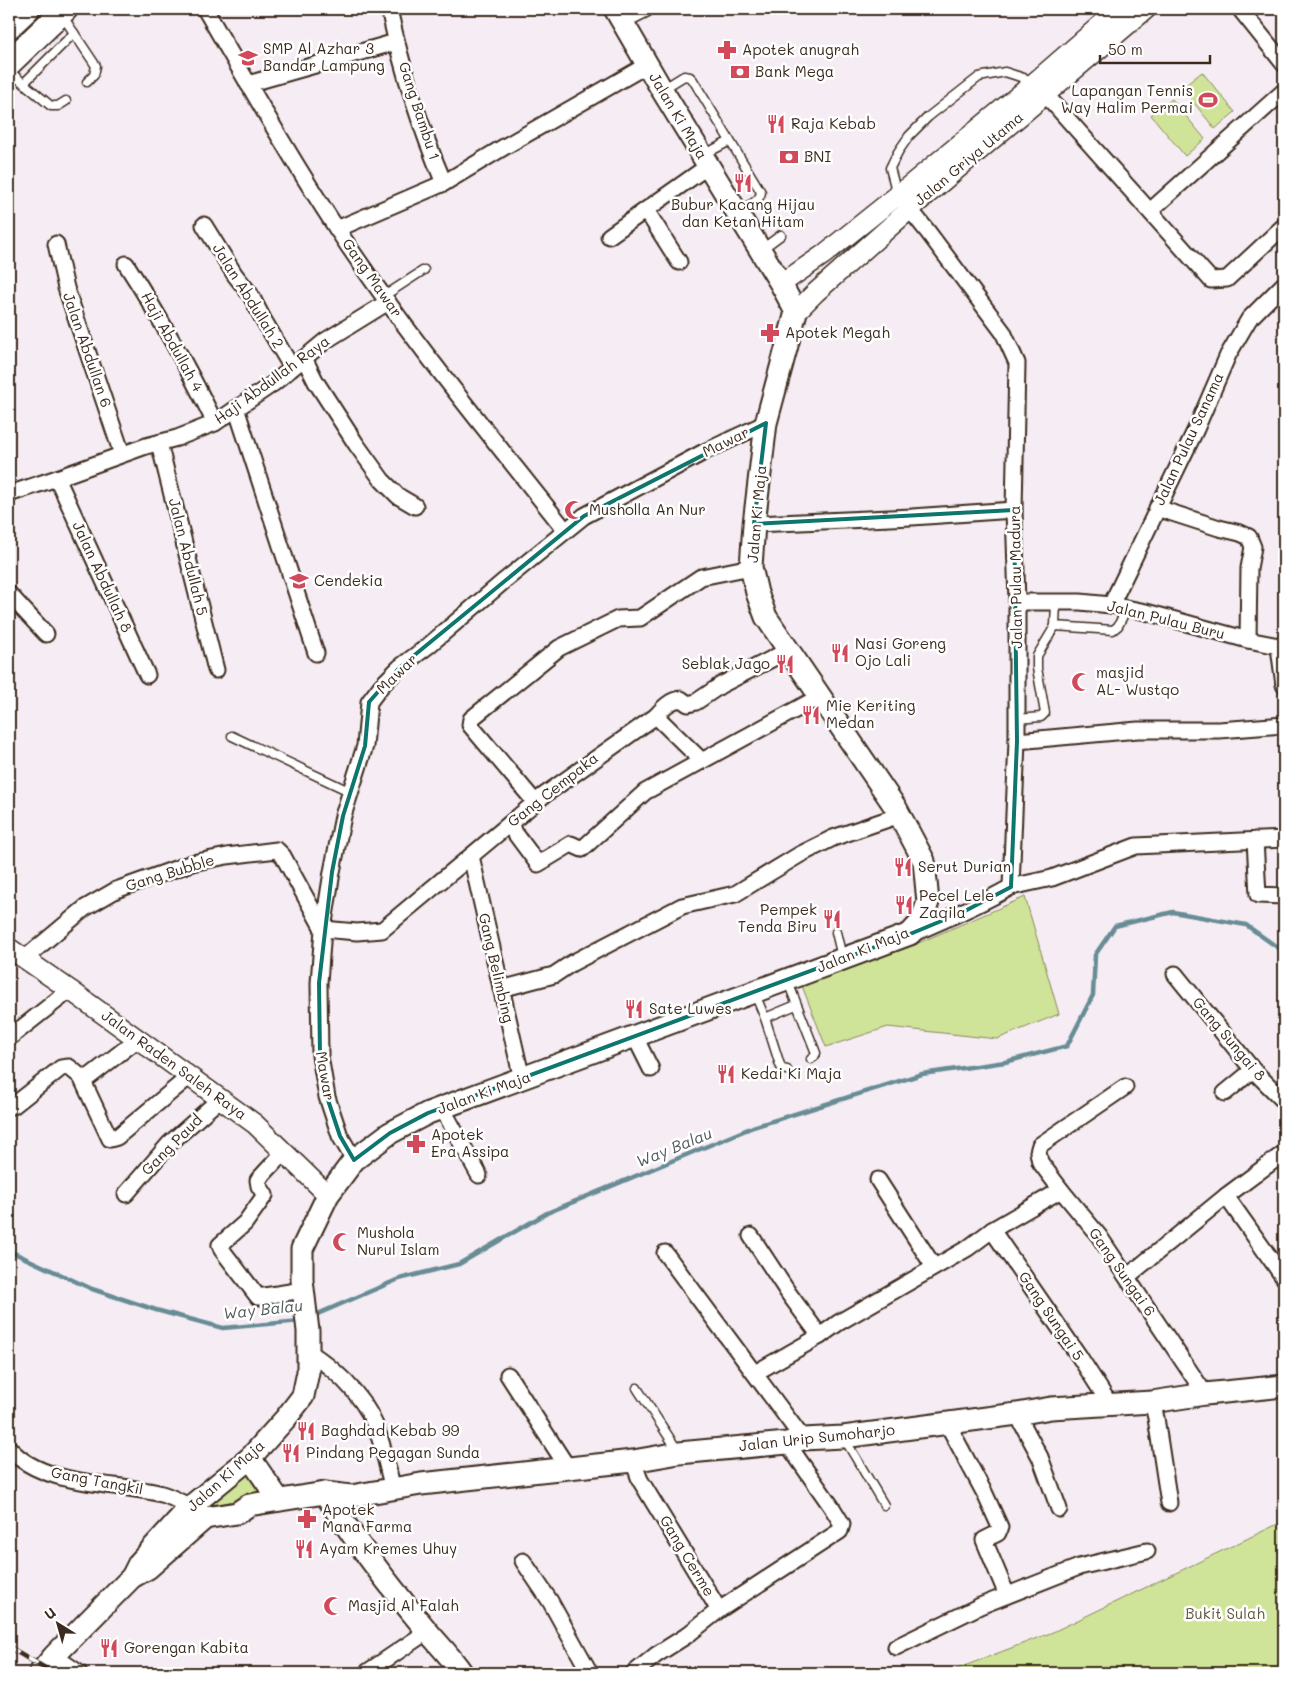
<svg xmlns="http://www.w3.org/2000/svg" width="1293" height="1682" viewBox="0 0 1293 1682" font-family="Mali,sans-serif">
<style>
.green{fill:#d0e499;stroke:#86875c}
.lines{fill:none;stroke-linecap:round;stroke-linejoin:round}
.stream{stroke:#678c95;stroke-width:4.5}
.service-casing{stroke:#3b2a1e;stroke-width:11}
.minor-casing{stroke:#3b2a1e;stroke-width:19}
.tertiary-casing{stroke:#3b2a1e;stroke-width:22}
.secondary-casing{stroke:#3b2a1e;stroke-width:25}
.primary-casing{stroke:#3b2a1e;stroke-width:28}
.service{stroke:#fff;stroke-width:8}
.minor{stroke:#fff;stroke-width:15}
.tertiary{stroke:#fff;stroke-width:19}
.secondary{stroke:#fff;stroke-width:21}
.primary{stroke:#fff;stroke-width:24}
.rail-casing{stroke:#3b2a1e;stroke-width:5.5}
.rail{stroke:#fff;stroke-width:4;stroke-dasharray:11;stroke-linecap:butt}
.marked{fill:none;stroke:#0f766e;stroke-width:4;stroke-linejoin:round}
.labels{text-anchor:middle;stroke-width:5;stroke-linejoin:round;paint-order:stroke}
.poi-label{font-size:15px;fill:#3b2a1e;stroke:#fff;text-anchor:start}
.street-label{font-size:15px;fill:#3b2a1e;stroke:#fff}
.park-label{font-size:15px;fill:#60583d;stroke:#fff}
.water-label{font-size:16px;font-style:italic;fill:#515b5a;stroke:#fff}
</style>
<rect width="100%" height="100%" fill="#f6ecf3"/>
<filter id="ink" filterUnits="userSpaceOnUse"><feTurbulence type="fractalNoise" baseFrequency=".02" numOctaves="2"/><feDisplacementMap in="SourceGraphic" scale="10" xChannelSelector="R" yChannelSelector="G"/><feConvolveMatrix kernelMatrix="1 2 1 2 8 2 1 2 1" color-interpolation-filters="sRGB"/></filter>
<g filter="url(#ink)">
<g class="green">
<polygon points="1202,72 1235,112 1215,129 1182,88"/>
<polygon points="1172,99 1205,139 1185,156 1151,115"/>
<polygon points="1025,897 1059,1014 997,1039 888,1027 826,1047 802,986 916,944"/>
<polygon points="248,1474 262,1494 209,1507 207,1503"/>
<polygon points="1284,1521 1284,1673 946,1673 1053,1632"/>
</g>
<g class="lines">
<g class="stream">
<polyline points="9,1253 14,1253 92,1289 156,1310 223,1328 301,1321"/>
<polyline points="313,1316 399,1279 459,1264 547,1213 753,1127 922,1074 1005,1062 1067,1046 1093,995 1095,955 1115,926 1173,912 1246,925 1284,952"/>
</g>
<g class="service-casing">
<g id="service">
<polyline points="62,15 96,66 94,75 87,82"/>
<polyline points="624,24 648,12 650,9"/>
<polyline points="9,71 51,106 58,106 66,101"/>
<polyline points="24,83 74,33"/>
<path d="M663,89L684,76L690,77L693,80L761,192C760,202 747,206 739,210"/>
<polyline points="703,155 730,141"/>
<polyline points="897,194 890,168 898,152 909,136 928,117 979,77 1005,72 1033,81"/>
<polyline points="762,249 781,235"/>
<polyline points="384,296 424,270"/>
<polyline points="1056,602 1055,626 1113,630 1118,626 1127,608"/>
<polyline points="1017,719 1041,717 1045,713 1037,668 1037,656 1055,626"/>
<polyline points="232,736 351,792"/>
<polyline points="836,932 842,957"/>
<polyline points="788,982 816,1053 814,1057 811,1059"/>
<polyline points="755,994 765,1018 780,1065 782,1069 787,1070"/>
<polyline points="765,1018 796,1005"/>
<polyline points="637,1388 678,1451"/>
<polyline points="844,1438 884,1505"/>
</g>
</g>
<g class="minor-casing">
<g id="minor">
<path d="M205,9C248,83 290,158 337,229C406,334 487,431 565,530"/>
<path d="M389,9C402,69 420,127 444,183"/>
<polyline points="1240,9 1284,64"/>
<polyline points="248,84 396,42"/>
<polyline points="1039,87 1211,280 1227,279 1284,226"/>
<path d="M904,202L928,232L1003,332L1017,363L1014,510L1017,602V741L1011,887C979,905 947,919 914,933"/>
<polyline points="646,210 679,262"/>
<polyline points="1150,211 1284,91"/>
<polyline points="204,225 235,275 250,294 263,319 292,368"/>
<polyline points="337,229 444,183 504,147 647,65"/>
<polyline points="609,236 708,166"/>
<polyline points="56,244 66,288 122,454"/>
<path d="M126,264C159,315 188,368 215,423"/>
<polyline points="304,358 316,382 356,444 382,480 398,496 415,506"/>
<polyline points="236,408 316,653"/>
<polyline points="159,443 216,670"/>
<polyline points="57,478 147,675"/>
<polyline points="9,494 57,478 146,446 177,438 215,423 274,383 325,341 388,302"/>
<polyline points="1157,508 1219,528 1240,533 1249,537 1253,547 1249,568 1248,640"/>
<polyline points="754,524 912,517 1014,510"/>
<polyline points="9,594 46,634"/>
<polyline points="1017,602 1080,602 1111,605 1146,612 1248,640 1284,647"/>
<polyline points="1111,605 1196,429 1228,355 1249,319 1284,284"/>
<polyline points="1279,647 1284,685"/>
<polyline points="656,716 702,761"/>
<polyline points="1017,741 1138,730 1219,730 1284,725"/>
<polyline points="535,802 470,725 471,719 559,648 618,619 640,618 701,577 751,567"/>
<polyline points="509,825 538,864 571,844 582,849 645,792 819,697"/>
<polyline points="1255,840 1258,895 1284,896"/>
<polyline points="471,856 522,1079"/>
<polyline points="1011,887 1052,878 1136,846 1284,839"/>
<path d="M24,959L85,908L116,890L192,863L227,856L277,850L283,856L323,929L357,932L382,930L543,796L656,716C663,708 670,700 681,699L688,704L696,702L721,685L787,651"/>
<polyline points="1175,974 1253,1070 1284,1101"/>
<polyline points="501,989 554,975 572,963 682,906 735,894 799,855 833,838 900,815"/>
<polyline points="635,1037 651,1069"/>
<polyline points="9,1038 70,990"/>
<polyline points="81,1077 110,1139 117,1137 190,1076"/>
<polyline points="1125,1087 1040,1145 1038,1152 1040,1162 1061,1190 1099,1236 1205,1394"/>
<polyline points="1225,1093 1253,1070"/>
<polyline points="13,1106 61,1068 69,1067 81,1077 89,1077 138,1039"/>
<polyline points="442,1108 479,1175"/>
<polyline points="284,1152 258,1180 259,1186 265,1195 245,1223 220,1245 222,1250 258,1297 303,1290"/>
<polyline points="354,1160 340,1136 327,1097 320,1056 319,983 323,929 332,872 343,816 365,746 369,702 381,686 400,667 428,646 504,581 584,516 704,452 766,423"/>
<polyline points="878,1180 934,1267"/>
<polyline points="126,1194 170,1143 221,1098"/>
<polyline points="1226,1196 1284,1278"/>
<polyline points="992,1230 1079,1356 1109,1403"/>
<polyline points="751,1236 789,1294 820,1336"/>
<polyline points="665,1253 803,1439"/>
<polyline points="1128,1276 1226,1196 1284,1153"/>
<path d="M308,1351C339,1372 368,1399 379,1436C385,1453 388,1471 393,1489"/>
<polyline points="755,1373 820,1336 838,1323 968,1248 992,1230 1061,1190"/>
<polyline points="508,1375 568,1468"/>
<polyline points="1152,1402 1156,1418 1169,1503"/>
<polyline points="1017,1414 1040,1457 1059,1509"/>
<polyline points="947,1423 985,1494 1000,1527 998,1533 984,1540 1007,1595"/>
<path d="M9,1448C42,1487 116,1482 162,1494C172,1497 181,1502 190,1507"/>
<polyline points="633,1461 640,1480 719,1610"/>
<polyline points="523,1561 550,1601 590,1673"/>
<polyline points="896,1647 980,1606 1079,1567 1147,1551"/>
<polyline points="54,1656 79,1673"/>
<polyline points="366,1673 428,1631"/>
<polyline points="634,1673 656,1655 686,1636 719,1610 840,1531 842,1524 831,1506 787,1443"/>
</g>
</g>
<g class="tertiary-casing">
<g id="tertiary">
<polyline points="781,284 823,255 898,195 1035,82 1119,9"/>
<polyline points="796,312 815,293 910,209 1146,9"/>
<polyline points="9,948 70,990 255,1124 328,1195"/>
</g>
</g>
<g class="secondary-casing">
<g id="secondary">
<polyline points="250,1458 279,1500"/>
<path d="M325,1493C354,1541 392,1589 428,1632C440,1646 452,1658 462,1673"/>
<polyline points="190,1507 205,1518 237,1513 249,1505 325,1493 351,1496 421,1484 633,1461 679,1453 787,1443 803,1439 843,1437 1017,1414 1051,1408 1152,1402 1205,1394 1284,1386"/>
<polyline points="132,1577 139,1563 190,1507 250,1458 286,1418 303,1396 308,1372 308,1331 302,1280 302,1249 328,1195 354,1160 390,1133 428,1113 910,934 921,922 928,902 924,861 896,808 766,617 757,593 751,567 754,524 766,423 796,312 781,284 662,90 615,9"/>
<polyline points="40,1673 54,1656 132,1577 148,1568 205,1518"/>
</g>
</g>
<g class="primary-casing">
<g id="primary">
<polyline points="9,26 27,9"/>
<polyline points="9,63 65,9"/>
</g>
</g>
<use href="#service" class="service"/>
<use href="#minor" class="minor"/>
<use href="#tertiary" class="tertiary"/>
<use href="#secondary" class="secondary"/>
<use href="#primary" class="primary"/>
<g class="rail-casing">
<polyline id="rail" points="9,1647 53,1673"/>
</g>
<use href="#rail" class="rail"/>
</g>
</g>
<path class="marked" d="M766,423L754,524L1014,510L1017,741L1011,887L963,912L910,934L428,1113L390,1133L354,1160L340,1136L327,1097L320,1056L319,983L332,872L343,816L365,746L369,702L400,667L584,516Z"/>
<defs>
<g id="pharmacy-bare" transform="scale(1.5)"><path d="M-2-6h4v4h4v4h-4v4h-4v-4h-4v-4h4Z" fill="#d1495b" stroke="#fff" stroke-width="2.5" paint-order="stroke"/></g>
<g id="school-bare" transform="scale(1.5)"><path d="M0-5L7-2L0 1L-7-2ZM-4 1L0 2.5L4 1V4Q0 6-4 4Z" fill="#d1495b" stroke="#fff" stroke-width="2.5" paint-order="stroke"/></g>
<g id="bank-bare" transform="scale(1.5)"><path d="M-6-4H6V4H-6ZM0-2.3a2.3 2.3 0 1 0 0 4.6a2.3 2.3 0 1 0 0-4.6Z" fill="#d1495b" stroke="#fff" stroke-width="2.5" paint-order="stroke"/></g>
<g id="stadium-bare" transform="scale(1.5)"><path d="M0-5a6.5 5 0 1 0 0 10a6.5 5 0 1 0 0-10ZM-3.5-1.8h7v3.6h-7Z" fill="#d1495b" stroke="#fff" stroke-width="2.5" paint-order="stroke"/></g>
<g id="restaurant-bare" transform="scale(1.5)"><path d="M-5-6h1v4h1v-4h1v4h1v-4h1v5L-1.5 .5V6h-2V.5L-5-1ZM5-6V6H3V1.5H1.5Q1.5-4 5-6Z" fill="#d1495b" stroke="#fff" stroke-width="2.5" paint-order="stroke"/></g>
<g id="mosque-bare" transform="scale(1.5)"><path d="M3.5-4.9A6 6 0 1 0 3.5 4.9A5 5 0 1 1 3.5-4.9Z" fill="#d1495b" stroke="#fff" stroke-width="2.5" paint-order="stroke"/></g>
</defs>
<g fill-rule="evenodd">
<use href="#pharmacy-bare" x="727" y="50"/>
<use href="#school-bare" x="248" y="58"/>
<use href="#bank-bare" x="740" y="72"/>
<use href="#stadium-bare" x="1208" y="100"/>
<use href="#restaurant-bare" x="776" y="124"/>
<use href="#bank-bare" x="789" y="157"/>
<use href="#restaurant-bare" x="743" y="183"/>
<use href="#pharmacy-bare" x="770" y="333"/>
<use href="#mosque-bare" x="574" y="510"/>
<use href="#school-bare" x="299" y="581"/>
<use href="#restaurant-bare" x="840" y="653"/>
<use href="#restaurant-bare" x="785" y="664"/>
<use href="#mosque-bare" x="1081" y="682"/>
<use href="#restaurant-bare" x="811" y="715"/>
<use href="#restaurant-bare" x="903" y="867"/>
<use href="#restaurant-bare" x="904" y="905"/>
<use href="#restaurant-bare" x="832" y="919"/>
<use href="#restaurant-bare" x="634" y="1009"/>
<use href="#restaurant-bare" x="726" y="1074"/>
<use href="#pharmacy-bare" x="416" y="1144"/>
<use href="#mosque-bare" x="342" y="1242"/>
<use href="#restaurant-bare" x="306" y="1431"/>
<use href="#restaurant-bare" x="291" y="1453"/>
<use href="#pharmacy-bare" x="307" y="1519"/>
<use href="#restaurant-bare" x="304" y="1549"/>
<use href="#mosque-bare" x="333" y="1606"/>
<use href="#restaurant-bare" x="109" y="1648"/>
</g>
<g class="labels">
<g class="poi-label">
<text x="263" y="54">SMP Al Azhar 3<tspan x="263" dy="17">Bandar Lampung</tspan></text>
<text x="742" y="55">Apotek anugrah</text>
<text x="755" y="77">Bank Mega</text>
<text x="1193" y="96" text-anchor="end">Lapangan Tennis<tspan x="1193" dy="17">Way Halim Permai</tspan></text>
<text x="791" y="129">Raja Kebab</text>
<text x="804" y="162">BNI</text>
<text x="743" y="210" text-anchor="middle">Bubur Kacang Hijau<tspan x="743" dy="17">dan Ketan Hitam</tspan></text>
<text x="785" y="338">Apotek Megah</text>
<text x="589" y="515">Musholla An Nur</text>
<text x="314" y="586">Cendekia</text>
<text x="855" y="649">Nasi Goreng<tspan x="855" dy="17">Ojo Lali</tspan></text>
<text x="770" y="669" text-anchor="end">Seblak Jago</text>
<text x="1096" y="678">masjid<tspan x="1096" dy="17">AL- Wustqo</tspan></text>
<text x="826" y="711">Mie Keriting<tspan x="826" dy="17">Medan</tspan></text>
<text x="918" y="872">Serut Durian</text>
<text x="919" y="901">Pecel Lele<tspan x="919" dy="17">Zaqila</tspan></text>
<text x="817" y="915" text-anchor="end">Pempek<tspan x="817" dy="17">Tenda Biru</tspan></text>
<text x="649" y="1014">Sate Luwes</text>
<text x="741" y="1079">Kedai Ki Maja</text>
<text x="431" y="1140">Apotek<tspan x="431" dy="17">Era Assipa</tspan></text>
<text x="357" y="1238">Mushola<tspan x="357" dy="17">Nurul Islam</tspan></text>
<text x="321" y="1436">Baghdad Kebab 99</text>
<text x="306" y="1458">Pindang Pegagan Sunda</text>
<text x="322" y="1515">Apotek<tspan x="322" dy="17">Mana Farma</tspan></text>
<text x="319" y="1554">Ayam Kremes Uhuy</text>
<text x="348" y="1611">Masjid Al Falah</text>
<text x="124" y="1653">Gorengan Kabita</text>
</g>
<g class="street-label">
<text transform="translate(419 111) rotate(72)" y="5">Gang Bambu 1</text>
<text transform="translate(678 116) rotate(59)" y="5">Jalan Ki Maja</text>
<text transform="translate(969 159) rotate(-40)" y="5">Jalan Griya Utama</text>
<text transform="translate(372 278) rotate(55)" y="5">Gang Mawar</text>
<text transform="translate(248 296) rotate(58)" y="5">Jalan Abdullah 2</text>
<text transform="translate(172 342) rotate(61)" y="5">Haji Abdullah 4</text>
<text transform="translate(87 350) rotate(71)" y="5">Jalan Abdullan 6</text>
<text transform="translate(272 380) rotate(-36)" y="5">Haji Abdullah Raya</text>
<text transform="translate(1189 439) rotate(-65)" y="5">Jalan Pulau Sanama</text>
<text transform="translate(726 442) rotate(-26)" y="5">Mawar</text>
<text transform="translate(757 514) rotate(-85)" y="5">Jalan Ki Maja</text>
<text transform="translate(188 557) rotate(76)" y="5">Jalan Abdullah 5</text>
<text transform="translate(102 577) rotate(65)" y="5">Jalan Abdullah 8</text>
<text transform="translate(1016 577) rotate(-91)" y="5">Jalan Pulau Madura</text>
<text transform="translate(1166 620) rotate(14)" y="5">Jalan Pulau Buru</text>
<text transform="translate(397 674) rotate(-44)" y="5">Mawar</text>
<text transform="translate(553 790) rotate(-38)" y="5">Gang Cempaka</text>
<text transform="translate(170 873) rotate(-17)" y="5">Gang Bubble</text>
<text transform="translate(863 950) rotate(-22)" y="5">Jalan Ki Maja</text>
<text transform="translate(496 968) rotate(77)" y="5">Gang Belimbing</text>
<text transform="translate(1229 1039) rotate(50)" y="5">Gang Sungai 8</text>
<text transform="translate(174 1065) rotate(36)" y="5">Jalan Raden Saleh Raya</text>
<text transform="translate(325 1076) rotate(80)" y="5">Mawar</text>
<text transform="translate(484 1093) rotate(-20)" y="5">Jalan Ki Maja</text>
<text transform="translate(172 1145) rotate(-45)" y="5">Gang Paud</text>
<text transform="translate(1122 1272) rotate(55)" y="5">Gang Sungai 6</text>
<text transform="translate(1051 1316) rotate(56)" y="5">Gang Sungai 5</text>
<text transform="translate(817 1438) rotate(-6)" y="5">Jalan Urip Sumoharjo</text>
<text transform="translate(226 1476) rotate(-42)" y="5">Jalan Ki Maja</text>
<text transform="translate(97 1481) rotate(11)" y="5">Gang Tangkil</text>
<text transform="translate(687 1556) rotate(59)" y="5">Gang Cerme</text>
</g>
<g class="park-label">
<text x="1225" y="1619">Bukit Sulah</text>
</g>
<g class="water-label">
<text transform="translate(674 1147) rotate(-22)" y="6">Way Balau</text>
<text transform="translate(263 1309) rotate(-6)" y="6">Way Balau</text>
</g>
</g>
<rect width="1293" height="1682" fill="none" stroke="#fff" stroke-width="30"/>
<rect x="15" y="15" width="1263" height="1652" fill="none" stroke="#3b2a1e" stroke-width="2" filter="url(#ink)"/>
<g transform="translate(58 1624) rotate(323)" stroke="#ffffff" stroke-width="4" paint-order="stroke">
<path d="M0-4L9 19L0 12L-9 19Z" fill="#3b2a1e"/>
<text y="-8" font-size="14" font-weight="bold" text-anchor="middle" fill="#3b2a1e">U</text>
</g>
<path d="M1100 55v8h110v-8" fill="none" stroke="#3b2a1e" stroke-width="2.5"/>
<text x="1108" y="55" font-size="15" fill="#3b2a1e" stroke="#ffffff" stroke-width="4" paint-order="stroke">50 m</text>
</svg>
